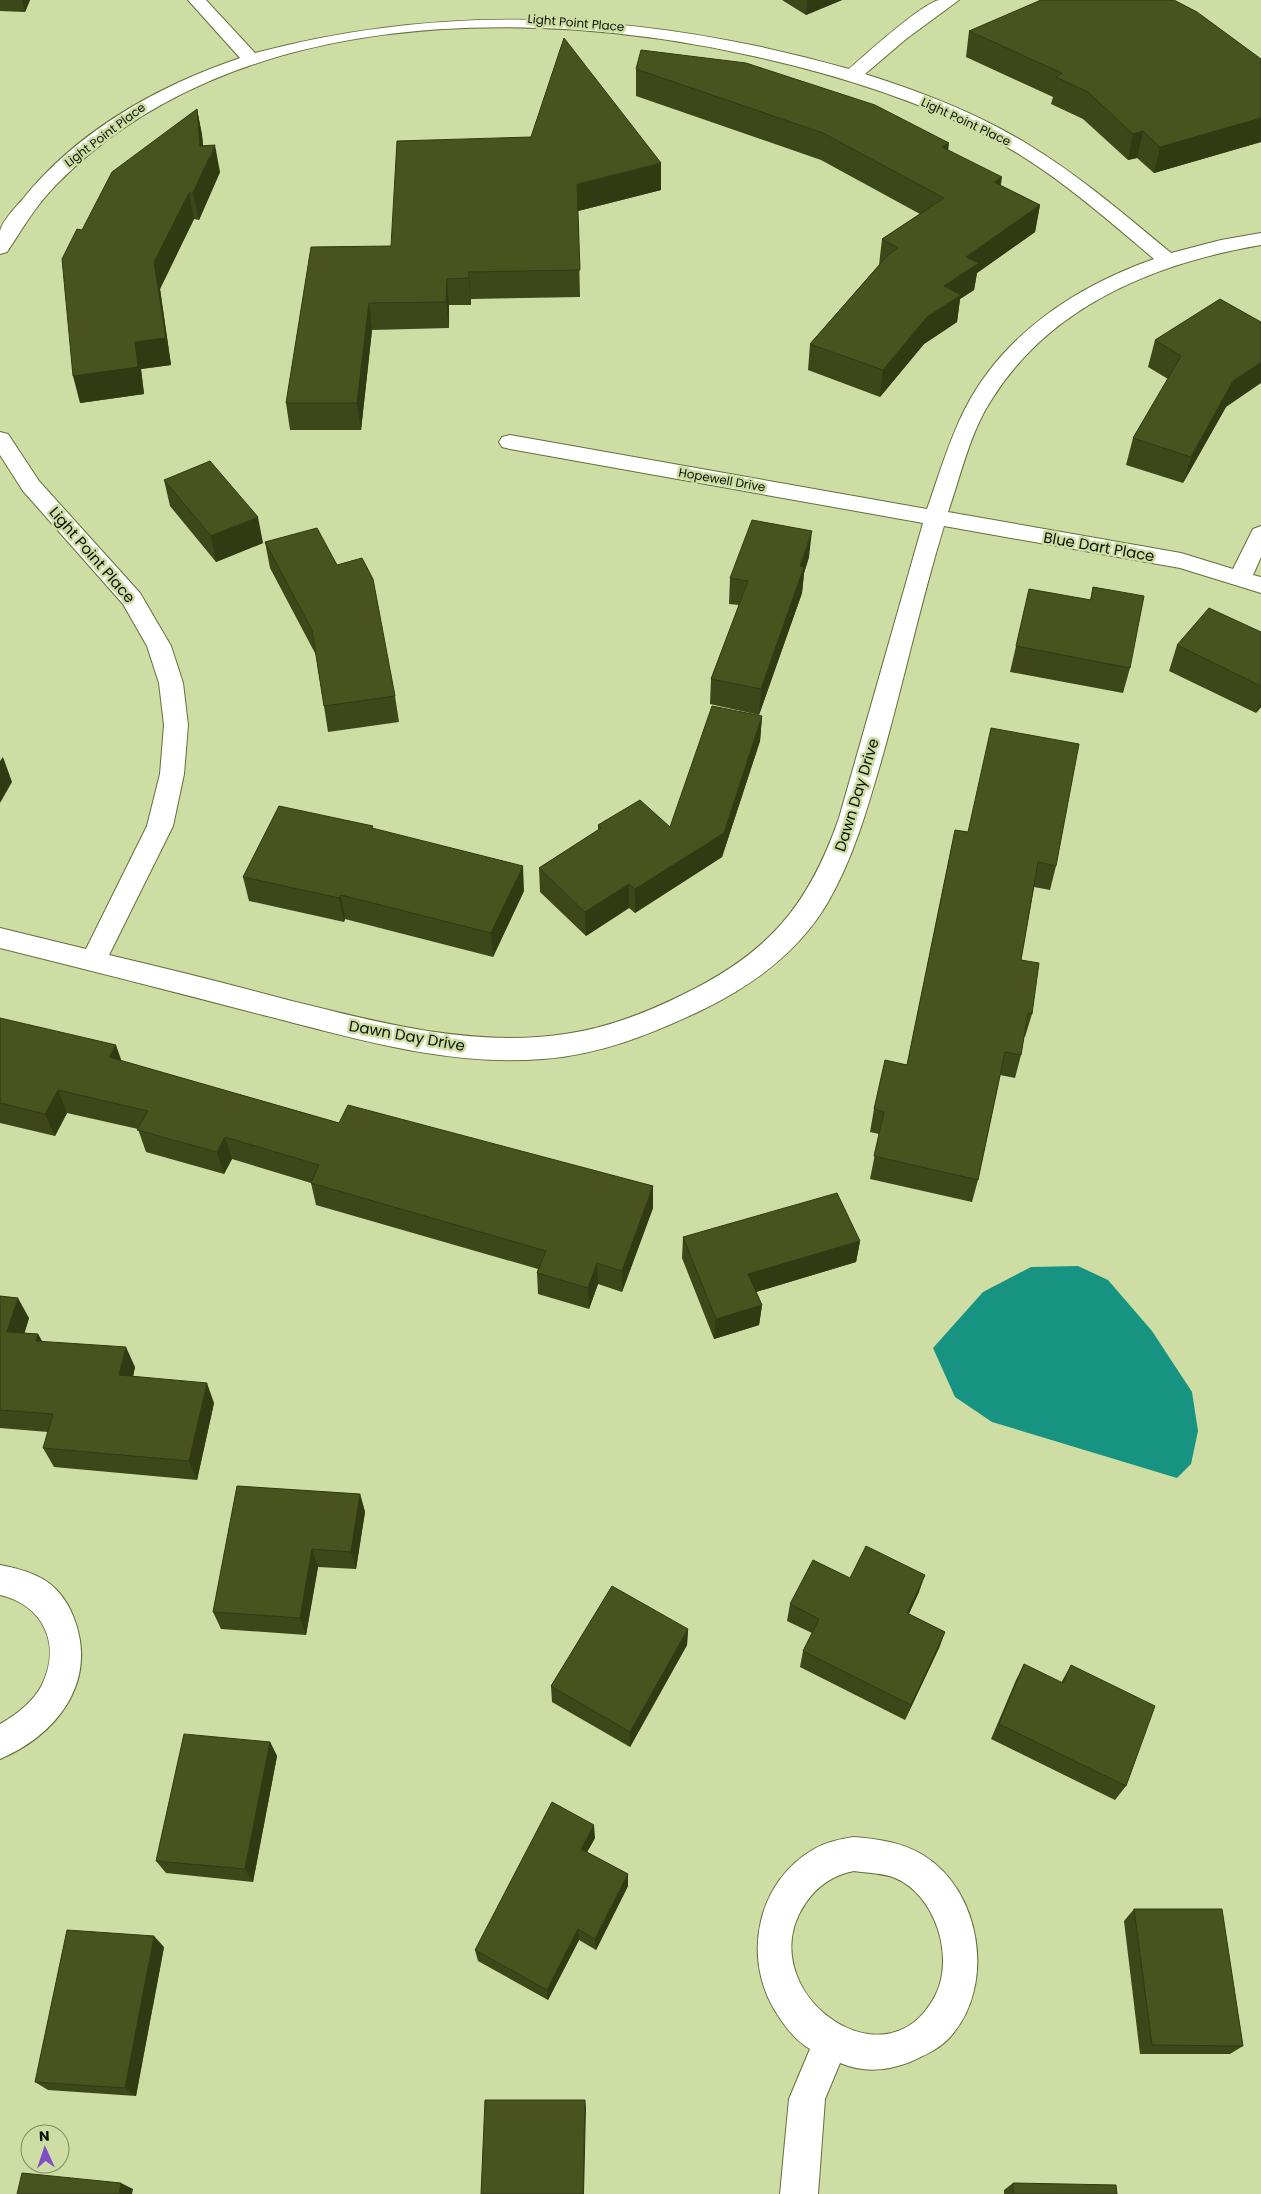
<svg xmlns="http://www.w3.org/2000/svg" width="1261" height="2194" viewBox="0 0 1261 2194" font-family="Poppins,sans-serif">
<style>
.water{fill:#169381}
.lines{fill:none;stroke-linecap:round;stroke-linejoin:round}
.street-casing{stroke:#636f3a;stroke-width:2}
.street{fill:#fff;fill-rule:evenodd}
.wall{fill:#3e4719}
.shaded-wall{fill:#323a14}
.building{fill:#48531d;stroke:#323a14}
.labels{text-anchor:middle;stroke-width:5;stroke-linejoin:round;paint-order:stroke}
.far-street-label{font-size:12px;fill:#0d1200;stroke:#cedda3}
.street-label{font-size:15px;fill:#0d1200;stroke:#cedda3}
</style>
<rect width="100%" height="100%" fill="#cedda3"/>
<polygon class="water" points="1078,1266 1108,1280 1152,1331 1192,1392 1198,1431 1191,1464 1177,1478 992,1422 955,1397 933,1348 983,1292 1031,1267"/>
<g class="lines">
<g class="street-casing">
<g id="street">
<path d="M188,0H206L255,53C454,0 652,13 849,69C865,55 921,4 939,0C945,0 953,0 959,0L906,39L865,74C922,92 979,114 1029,145C1080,176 1125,215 1171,253L1221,240L1261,233V245C1156,263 1051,305 992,399C970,432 961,475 948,512L1181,553L1233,569L1253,529L1261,526V557L1253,575L1261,577V593L1180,568L944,526C921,601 905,676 884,751C869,803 855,855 828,902C799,952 753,985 702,1010C652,1034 599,1055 543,1059C448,1067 354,1038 263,1015C175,992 88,970 0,948V928L86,949L147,826L160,774L164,725L159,683L147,646L123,604L23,491L0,455V432L8,434L39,481L140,593L171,646L183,683L188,725L184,774L173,826L109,955C169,969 229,984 288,1000C377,1022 472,1048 565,1034C607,1028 646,1013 684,994C768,953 808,907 839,818L923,523L510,449L502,447L499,442L502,437L510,435L927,509C939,475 949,440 965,409C1003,334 1077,286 1154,259C1102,215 1050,169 989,137C915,99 834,74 753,56C527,5 229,7 56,185C36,205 23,228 7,252L0,254C0,247 0,238 0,231C2,221 15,208 22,200C77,131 158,86 240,58Z"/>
<path d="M0,1565C16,1568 32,1572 46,1581C61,1591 71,1608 76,1624C96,1686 54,1736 0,1759V1724C16,1715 33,1702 42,1685C62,1644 43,1605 0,1595Z"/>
<path d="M854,1837C878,1839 902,1842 923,1855C981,1890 996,1985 951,2036C940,2049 925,2055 910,2062C886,2071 864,2073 840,2063L825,2099L818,2194H780L789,2099L810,2049C794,2040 783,2024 774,2009C742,1955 758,1881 814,1849C826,1842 840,1839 854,1837ZM854,1871C867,1873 883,1873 895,1878C936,1895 955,1958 935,1996C885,2092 748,1989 805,1904C817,1886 833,1875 854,1871Z"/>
</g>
</g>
<use href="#street" class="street"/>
</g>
<g class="wall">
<polygon points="0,0 30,0 25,12 0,11"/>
<polygon points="782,0 842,0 806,15"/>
<polygon points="969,31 1261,59 1261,142 1154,173 1137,158 1128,160 1083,119 1051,104 1053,97 966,57"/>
<polygon points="636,69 948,150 1001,186 1040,205 1035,232 977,273 974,290 960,299 957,322 924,344 880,397 808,370 810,344 879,265 882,239 920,214 821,160 636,96"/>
<polygon points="197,109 202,135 203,145 220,172 199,220 194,219 160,289 171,365 141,369 144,394 80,403 82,230"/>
<polygon points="661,163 661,190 578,211 580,297 471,299 471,305 449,305 449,328 372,330 361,430 290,430 286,403 391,246"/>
<polygon points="1261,322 1226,407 1183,483 1126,465 1133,438 1168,379 1148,367 1155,340"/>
<polygon points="164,480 263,543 216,562 170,506"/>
<polygon points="265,542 337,565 395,696 399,722 328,732 316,655 270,568"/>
<polygon points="809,557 804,573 802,593 759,715 710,704 711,679 739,605 729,604 730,578"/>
<polygon points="1093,587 1130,668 1123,693 1010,672 1016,646 1090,600"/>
<polygon points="1261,632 1261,707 1256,713 1169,671 1177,645"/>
<polygon points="762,716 760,741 722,857 635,913 629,908 586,936 540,892 539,868 598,830 598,825 670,827"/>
<polygon points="374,829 524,891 493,957 345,919 344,922 249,901 243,877"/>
<polygon points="955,830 1056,866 1050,890 1034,887 1021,960 1032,1014 1025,1037 1024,1037 1021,1055 1015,1078 1000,1075 978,1180 972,1202 870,1179 879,1134 870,1132 874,1109 907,1065"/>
<polygon points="0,1018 122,1061 339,1123 653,1186 653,1208 622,1292 598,1284 589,1309 538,1294 537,1273 538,1269 316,1205 311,1183 232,1159 224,1174 146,1152 138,1129 67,1113 55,1136 0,1123"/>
<polygon points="683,1237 860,1241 856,1262 756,1292 762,1305 759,1325 714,1339 682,1258"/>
<polygon points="0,1296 29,1318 24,1333 38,1334 42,1341 135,1367 133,1376 214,1403 197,1480 54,1467 43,1448 48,1432 0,1428"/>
<polygon points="360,1494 365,1512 356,1569 318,1567 306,1635 221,1629 213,1612"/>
<polygon points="850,1578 919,1592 909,1614 945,1632 939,1648 905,1720 800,1667 803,1651 812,1633 787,1621 790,1604"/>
<polygon points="688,1629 687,1645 630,1747 552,1702 551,1686"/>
<polygon points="1024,1664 1061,1683 1071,1665 1126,1786 1115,1800 991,1739 1016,1680"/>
<polygon points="270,1742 277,1756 253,1882 166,1873 156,1861"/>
<polygon points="595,1838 587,1852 628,1874 628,1886 596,1950 579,1940 548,2000 478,1961 475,1950"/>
<polygon points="1134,1909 1243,2046 1230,2054 1140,2054 1124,1921"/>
<polygon points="164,1947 136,2096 48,2090 35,2082"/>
<polygon points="1013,2183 1117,2194 1004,2194 1004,2190"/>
</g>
<g class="shaded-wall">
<polygon points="22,0 30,0 25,12"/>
<polygon points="807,0 842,0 806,15"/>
<polygon points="197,109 202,135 205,169 215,145 220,172 199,220 193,193 200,146"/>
<polygon points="1261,118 1261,142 1154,173 1160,147"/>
<polygon points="1143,131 1137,158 1128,160 1133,134"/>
<polygon points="949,143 946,169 942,147"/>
<polygon points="661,163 661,190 578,211 577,184"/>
<polygon points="1002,177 998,204 994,182"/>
<polygon points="189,193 194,219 160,289 171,365 141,369 144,394 80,403 73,376 135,342 154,262"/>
<polygon points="1040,205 1035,232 977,273 974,290 960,299 957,322 924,344 880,397 883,370 966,257"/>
<polygon points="469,272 471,299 471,305 469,278"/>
<polygon points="447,279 449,305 449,328 446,302"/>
<polygon points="369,303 372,330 361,430 357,403"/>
<polygon points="1261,362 1261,383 1226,407 1183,483 1191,457 1233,381"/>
<polygon points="258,517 263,543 216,562 211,536"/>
<polygon points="812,531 809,557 804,573 802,593 759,715 761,689 800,566"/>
<polygon points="1261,700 1261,707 1256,713"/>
<polygon points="762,716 760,741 722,857 635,913 635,889"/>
<polygon points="3,757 12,782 0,803 0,761"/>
<polygon points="523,866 524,891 493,957 491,933"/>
<polygon points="629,884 629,908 586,936 585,912"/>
<polygon points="341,895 345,919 344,922 339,898"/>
<polygon points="116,1045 124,1068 109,1057"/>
<polygon points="58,1090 67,1113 55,1136 45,1114"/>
<polygon points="225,1137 232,1159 224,1174 217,1152"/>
<polygon points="653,1186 653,1208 622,1292 622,1271"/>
<polygon points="860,1241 856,1262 746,1295 748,1274"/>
<polygon points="597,1263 598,1284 589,1309 588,1288"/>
<polygon points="18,1298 29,1318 19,1352 7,1332"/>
<polygon points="762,1305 759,1325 714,1339 716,1319"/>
<polygon points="38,1334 49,1354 36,1341"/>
<polygon points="126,1347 135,1367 129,1395 119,1375"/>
<polygon points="207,1383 214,1403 197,1480 189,1461"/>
<polygon points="360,1494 365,1512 356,1569 351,1552"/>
<polygon points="312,1549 318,1567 306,1635 300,1618"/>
<polygon points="925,1575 919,1592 901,1630 907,1613"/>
<polygon points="688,1629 687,1645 630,1747 630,1732"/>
<polygon points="945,1632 939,1648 905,1720 911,1705"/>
<polygon points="270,1742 277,1756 253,1882 245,1869"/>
<polygon points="594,1825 595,1838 582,1861 581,1849"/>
<polygon points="628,1874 628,1886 596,1950 595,1939"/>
<polygon points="578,1929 579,1940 548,2000 547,1990"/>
<polygon points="154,1936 164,1947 136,2096 125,2088"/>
<polygon points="585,2100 586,2108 584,2194 583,2194"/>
<polygon points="121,2183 133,2189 132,2194 119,2194"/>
</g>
<g class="building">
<polygon points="1041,0 1174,0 1197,12 1261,59 1261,118 1160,147 1143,131 1133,134 1088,92 1056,77 1062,73 969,31"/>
<polygon points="564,38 661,163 577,184 580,270 469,272 469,278 447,279 446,302 369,303 357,403 286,403 311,247 391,246 397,141 531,137"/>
<polygon points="641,50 746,63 875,105 949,143 942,147 1002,177 994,182 1040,205 966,257 979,263 944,286 961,295 927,317 883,370 810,344 888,255 898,248 882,239 944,198 823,133 636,69"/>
<polygon points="197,109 200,146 215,145 193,193 189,193 154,262 166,338 135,342 138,367 73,376 62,259 77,229 82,230 112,172"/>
<polygon points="1220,299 1261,322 1261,362 1233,381 1191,457 1133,438 1181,356 1155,340"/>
<polygon points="210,461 258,517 211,536 164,480"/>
<polygon points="752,520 812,531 800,566 804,567 761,689 711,679 748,581 730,578"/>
<polygon points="317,528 337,565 362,558 373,579 395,696 324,706 312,630 265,542"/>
<polygon points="1093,587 1144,596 1130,668 1016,646 1029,589 1091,600"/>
<polygon points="1209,608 1261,632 1261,686 1177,645"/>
<polygon points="712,706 762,716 724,833 635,889 629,884 585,912 539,868 601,828 598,825 640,800 670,827"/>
<polygon points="991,728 1079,744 1056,866 1038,862 1021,960 1039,963 1032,1014 1028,1013 1021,1055 1005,1052 978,1180 874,1156 884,1112 874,1109 885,1060 907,1065 955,830 968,832"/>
<polygon points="279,806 373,826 372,828 523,866 491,933 341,895 339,898 243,877"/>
<polygon points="0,1018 116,1045 109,1057 339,1123 348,1105 653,1186 622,1271 597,1263 588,1288 537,1273 546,1251 311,1183 319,1165 225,1137 217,1152 137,1130 148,1111 58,1090 45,1114 0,1103"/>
<polygon points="837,1193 860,1241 748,1274 762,1305 716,1319 683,1237"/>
<polygon points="0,1296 18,1298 7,1332 38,1334 36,1341 126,1347 119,1375 207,1383 189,1461 43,1448 53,1414 0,1410"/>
<polygon points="237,1486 360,1494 351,1552 312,1549 300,1618 213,1612"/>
<polygon points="866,1546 925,1575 907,1613 945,1632 911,1705 803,1651 819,1619 790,1604 813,1560 850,1578"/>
<polygon points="612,1586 688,1629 630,1732 551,1686"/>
<polygon points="1024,1664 1063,1683 1071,1665 1155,1706 1126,1786 999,1724"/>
<polygon points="184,1734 270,1742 245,1869 156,1861"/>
<polygon points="552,1802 594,1825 581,1849 628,1874 595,1939 578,1929 547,1990 475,1950"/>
<polygon points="1134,1909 1222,1909 1243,2046 1152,2045"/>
<polygon points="67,1930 154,1936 125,2088 35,2082"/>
<polygon points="485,2100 585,2100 583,2194 481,2194"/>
<polygon points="22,2173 121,2183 119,2194 17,2194"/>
<polygon points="1013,2183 1116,2185 1117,2194 1013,2194"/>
</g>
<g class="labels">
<g class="far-street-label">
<text transform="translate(576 23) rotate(5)" y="4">Light Point Place</text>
<text transform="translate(966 122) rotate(25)" y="4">Light Point Place</text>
<text transform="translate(105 135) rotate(-37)" y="4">Light Point Place</text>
<text transform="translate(722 480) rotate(10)" y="4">Hopewell Drive</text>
</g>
<g class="street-label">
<text transform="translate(1099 547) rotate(10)" y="5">Blue Dart Place</text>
<text transform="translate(92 555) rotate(49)" y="5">Light Point Place</text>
<text transform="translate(857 795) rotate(-73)" y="5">Dawn Day Drive</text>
<text transform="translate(407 1036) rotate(10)" y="5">Dawn Day Drive</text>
</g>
</g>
<g transform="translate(45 2149) rotate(357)"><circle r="24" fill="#cedda3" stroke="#818c62"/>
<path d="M0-4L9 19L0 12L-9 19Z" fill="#804dc5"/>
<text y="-8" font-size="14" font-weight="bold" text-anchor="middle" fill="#0d1200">N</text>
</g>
</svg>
